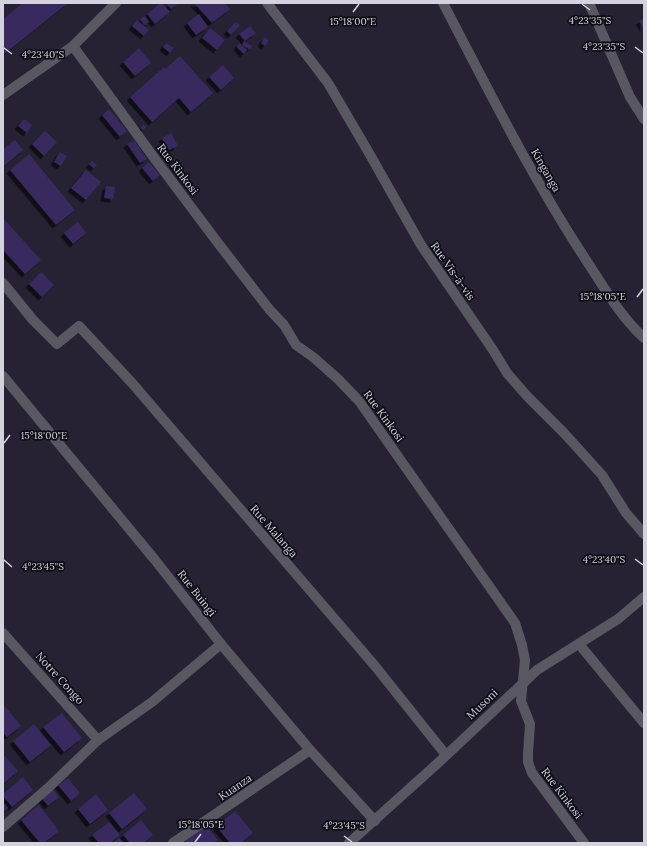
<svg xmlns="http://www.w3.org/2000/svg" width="647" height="846" viewBox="0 0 647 846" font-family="Lora,serif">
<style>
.building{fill:#38295e;filter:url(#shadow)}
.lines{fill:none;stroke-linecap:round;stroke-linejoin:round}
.minor{stroke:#595761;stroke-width:10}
.ticks{fill:none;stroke:#d4d2de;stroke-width:1.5}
.labels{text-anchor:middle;stroke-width:3.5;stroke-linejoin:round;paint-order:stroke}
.street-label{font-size:11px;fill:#d4d2de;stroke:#0e0d15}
.ticks-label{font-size:10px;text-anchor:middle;fill:#d4d2de;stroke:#0e0d15;stroke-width:3.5;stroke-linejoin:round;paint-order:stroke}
</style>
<defs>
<filter id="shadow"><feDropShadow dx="-3.5" dy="3.5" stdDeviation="0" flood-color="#0009"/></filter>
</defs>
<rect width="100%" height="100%" fill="#262234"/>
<g class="building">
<polygon points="23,3 68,3 3,55 3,19"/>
<polygon points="160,3 162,3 170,12 155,24 147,14"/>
<polygon points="166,3 179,3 171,9"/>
<polygon points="194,3 225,3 230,9 212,23"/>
<polygon points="199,14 208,27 196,35 187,23"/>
<polygon points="145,16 149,22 144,25 140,19"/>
<polygon points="644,18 644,29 639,21"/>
<polygon points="137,20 149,30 144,36 132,26"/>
<polygon points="236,22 240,25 231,35 227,31"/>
<polygon points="250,26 256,33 245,41 239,34"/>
<polygon points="210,28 225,40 217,50 202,38"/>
<polygon points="265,37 269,40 265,46 261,43"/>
<polygon points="244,41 252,46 250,49 242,45"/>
<polygon points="166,43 174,48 170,53 163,47"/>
<polygon points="239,43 247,50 244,54 237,47"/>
<polygon points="139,48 151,63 135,76 123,62"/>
<polygon points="180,56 213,93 191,112 179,98 152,122 130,97 164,67 165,69"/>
<polygon points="223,65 234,78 221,90 209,77"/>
<polygon points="109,109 127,131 120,137 102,115"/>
<polygon points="24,119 32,125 27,133 18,126"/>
<polygon points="143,124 146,127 144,130 141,128"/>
<polygon points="45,131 57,142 44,156 32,144"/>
<polygon points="171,133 178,146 169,150 162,138"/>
<polygon points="15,140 23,150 4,166 3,149"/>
<polygon points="134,140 147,159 140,163 127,144"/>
<polygon points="60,152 67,156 61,166 54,162"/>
<polygon points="29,154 75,210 56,225 10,170"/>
<polygon points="92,161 97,165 94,168 89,164"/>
<polygon points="149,162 160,175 153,181 142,168"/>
<polygon points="86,170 101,182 86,200 71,188"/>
<polygon points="106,186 115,187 113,199 104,198"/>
<polygon points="3,218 41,260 25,274 3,250"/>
<polygon points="78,222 86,233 73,244 64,233"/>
<polygon points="41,272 54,285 42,297 29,284"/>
<polygon points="3,704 21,726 7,737 3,732"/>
<polygon points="62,713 82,738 64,752 43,727"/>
<polygon points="34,724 51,745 30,762 13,741"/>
<polygon points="5,756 18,771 3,784 3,758"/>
<polygon points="23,777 33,790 12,807 3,796 3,794"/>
<polygon points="68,778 80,793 71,801 58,785"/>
<polygon points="52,788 59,797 48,806 41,797"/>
<polygon points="134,793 147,809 122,829 109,813"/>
<polygon points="96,794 108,810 90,824 78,809"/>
<polygon points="3,802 8,808 3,812"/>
<polygon points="39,805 59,831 44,843 40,843 21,820"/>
<polygon points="235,811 253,833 241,843 230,843 216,826"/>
<polygon points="141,820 153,835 144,843 130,843 123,835"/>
<polygon points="109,822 120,835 110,843 99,843 92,835"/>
<polygon points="206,825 218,840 213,843 183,843"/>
<polygon points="119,838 124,843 113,843"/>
</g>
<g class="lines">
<g class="minor">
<polyline points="267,3 328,83 369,153 421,245 493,350 507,373 527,396 564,433 602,475 626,513 644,534"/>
<path d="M443,3C489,91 533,180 588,263C605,289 621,317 644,338"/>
<polyline points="589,3 630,97 644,119"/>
<polyline points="73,46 155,159 218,243 269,309 284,325 296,345 313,357 338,379 359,401 515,623 522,645 525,660 521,701 530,724 528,754 528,762 532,773 584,843"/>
<polyline points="3,95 73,46 116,3"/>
<polyline points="3,283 33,320 57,344 79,326 132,383 375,666 446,755"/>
<polyline points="3,376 155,560 221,644 310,750 375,821"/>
<polyline points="3,633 98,740"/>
<polyline points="579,644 644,723"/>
<polyline points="3,827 48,788 98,740 152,702 221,644"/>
<polyline points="173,843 310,750"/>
<polyline points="349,843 438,763 537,670 618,619 644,597"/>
</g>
</g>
<path class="ticks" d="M582,4L590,10M353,12L359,4M635,47L643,53M4,48L12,54M637,297L643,289M4,443L10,435M635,559L643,565M4,560L12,567M344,836L352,842M195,842L201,834"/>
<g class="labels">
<g class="street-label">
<text transform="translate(178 169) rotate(53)" y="4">Rue Kinkosi</text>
<text transform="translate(546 170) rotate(60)" y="4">Kinganga</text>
<text transform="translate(453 271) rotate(55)" y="4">Rue Vis-à-vis</text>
<text transform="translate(384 416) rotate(54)" y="4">Rue Kinkosi</text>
<text transform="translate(274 531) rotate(49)" y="4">Rue Malanga</text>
<text transform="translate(197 593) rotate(52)" y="4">Rue Buingi</text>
<text transform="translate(60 678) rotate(48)" y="4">Notre Congo</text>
<text transform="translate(482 704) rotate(-44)" y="4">Musoni</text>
<text transform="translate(235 787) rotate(-34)" y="4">Kuanza</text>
<text transform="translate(562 793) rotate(53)" y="4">Rue Kinkosi</text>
</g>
</g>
<g class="ticks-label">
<text x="590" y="24">4°23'35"S</text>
<text x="353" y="25">15°18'00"E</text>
<text x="604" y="50">4°23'35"S</text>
<text x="43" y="58">4°23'40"S</text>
<text x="603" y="300">15°18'05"E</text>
<text x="44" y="439">15°18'00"E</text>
<text x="604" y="563">4°23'40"S</text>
<text x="43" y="570">4°23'45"S</text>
<text x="201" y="828">15°18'05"E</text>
<text x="344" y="829">4°23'45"S</text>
</g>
<rect width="647" height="846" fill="none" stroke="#d4d2de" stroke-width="8"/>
</svg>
